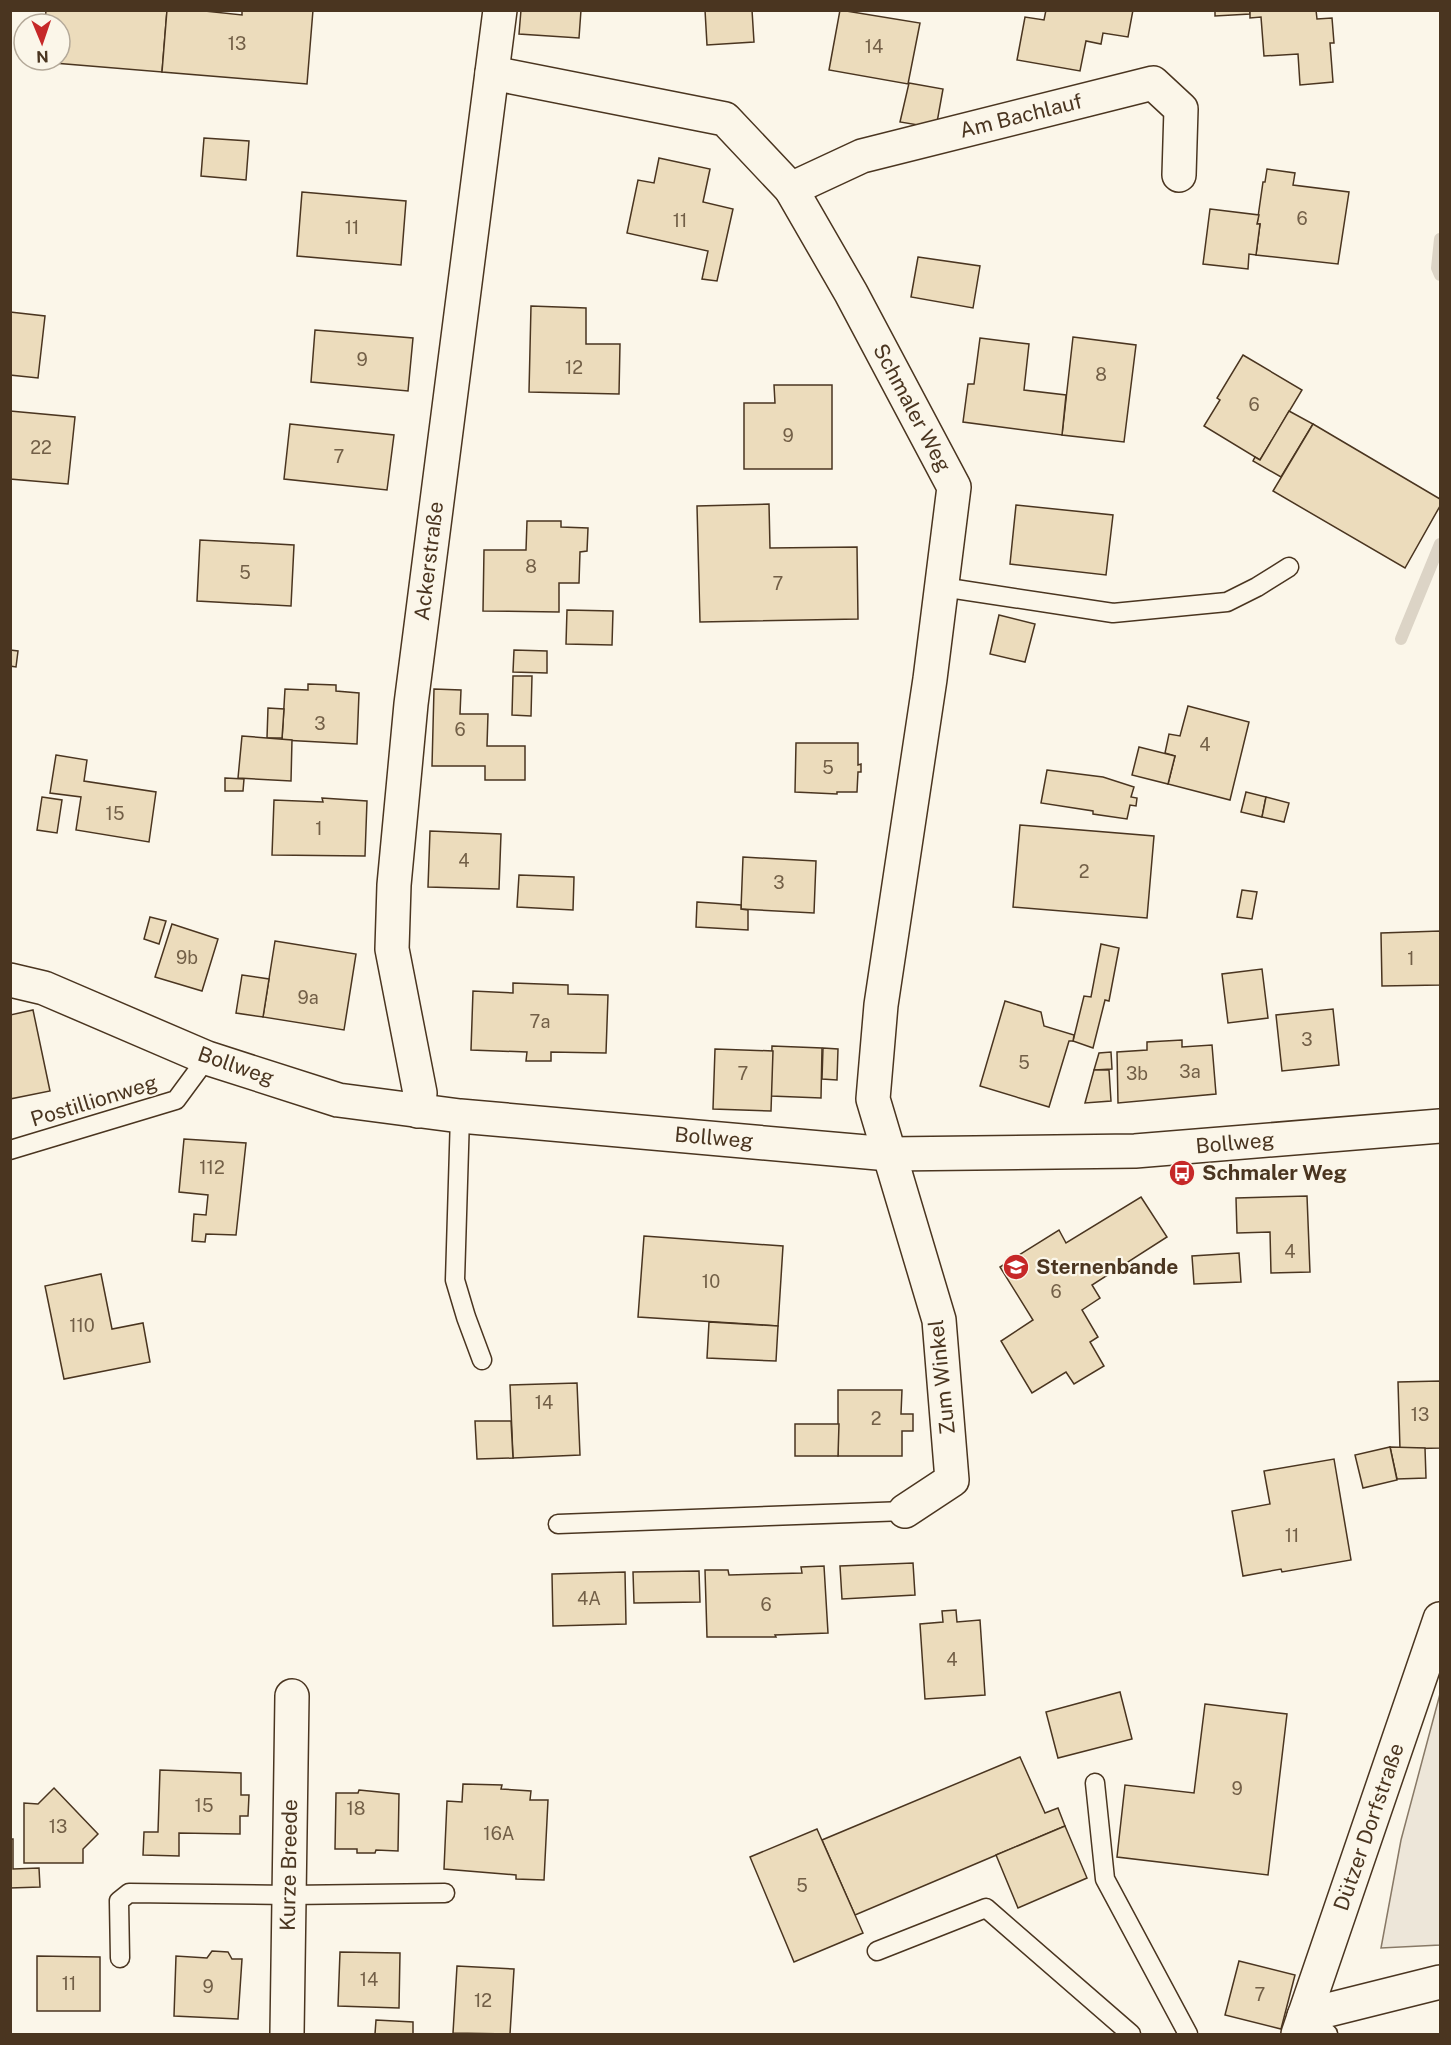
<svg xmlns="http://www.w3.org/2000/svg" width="1451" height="2045" viewBox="0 0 1451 2045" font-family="'Public Sans',sans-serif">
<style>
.green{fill:#ede6d9;stroke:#887966;stroke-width:1.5}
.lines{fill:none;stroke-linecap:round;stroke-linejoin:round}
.stream{stroke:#dcd4c6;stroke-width:12}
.building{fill:#ecdcbc;stroke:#4a3520;stroke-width:1.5}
.lane-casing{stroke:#4a3520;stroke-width:21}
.street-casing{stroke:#4a3520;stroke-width:36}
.lane{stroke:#fbf6e9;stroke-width:18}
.street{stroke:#fbf6e9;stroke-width:33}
.labels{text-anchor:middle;stroke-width:4.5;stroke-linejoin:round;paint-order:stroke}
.number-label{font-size:18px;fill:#725f47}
.street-label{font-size:21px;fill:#4a3520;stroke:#fbf6e9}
.poi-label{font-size:21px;font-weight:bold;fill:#4a3520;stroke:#fbf6e9;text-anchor:start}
</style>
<rect width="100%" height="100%" fill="#fbf6e9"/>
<polygon class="green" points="1440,1694 1440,1945 1381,1948 1401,1840"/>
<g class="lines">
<g class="stream">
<polyline points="1440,239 1437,268 1440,275"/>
<polyline points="1401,639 1440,544"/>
</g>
</g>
<g class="building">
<polygon points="46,10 167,10 162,72 42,62 42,60 60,60 60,24 45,24"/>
<polygon points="167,10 195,10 242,15 242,10 313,10 307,84 162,72"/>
<polygon points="521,10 581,10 579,38 519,34"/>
<polygon points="705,10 752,10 754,42 707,45"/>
<polygon points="840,10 920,23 908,84 829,70"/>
<polygon points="1046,10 1133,10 1128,37 1103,33 1101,44 1086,41 1080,71 1017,60 1025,17 1044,20"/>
<polygon points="1215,10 1250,10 1250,14 1215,16"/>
<polygon points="1250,10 1316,10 1317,19 1332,18 1334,43 1330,43 1333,82 1300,85 1298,54 1264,56 1261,17 1250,18"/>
<polygon points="909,83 943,89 936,128 900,122"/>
<polygon points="204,138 249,141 246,180 201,176"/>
<polygon points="659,158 710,169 703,202 733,209 717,281 702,279 708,251 627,233 638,180 654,183"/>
<polygon points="1267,169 1295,173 1293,185 1349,192 1338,264 1256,255 1260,224 1257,224 1263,182 1265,182"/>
<polygon points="302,192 406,201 401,265 297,256"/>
<polygon points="1210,209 1259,215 1257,224 1260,224 1256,255 1249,254 1248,269 1203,264"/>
<polygon points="918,257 980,266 973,308 911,297"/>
<polygon points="531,306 586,308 586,344 620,344 619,394 529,392"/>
<polygon points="10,312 45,316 38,378 10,375"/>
<polygon points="315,330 413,338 408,391 311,382"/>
<polygon points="1073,337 1136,345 1124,442 1062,435"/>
<polygon points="980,338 1029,344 1024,390 1066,395 1062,435 963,422 968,384 974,384"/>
<polygon points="1243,355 1302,390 1260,460 1204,426 1220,400 1217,398"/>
<polygon points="774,385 832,385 832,469 744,469 744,403 775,403"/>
<polygon points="10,411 75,417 68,484 10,479"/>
<polygon points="1289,411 1313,424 1281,477 1253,461 1255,457 1260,460"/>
<polygon points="290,424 394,435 387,490 284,479"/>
<polygon points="1313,424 1440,499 1440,506 1405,568 1273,491"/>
<polygon points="769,504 770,548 857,547 858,619 700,622 697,506"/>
<polygon points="1016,505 1113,515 1106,575 1010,564"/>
<polygon points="527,521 561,521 561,527 588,528 587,551 580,552 579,583 559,583 559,612 483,611 484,550 526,550"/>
<polygon points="200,540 294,545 291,606 197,601"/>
<polygon points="567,610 613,611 612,645 566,644"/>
<polygon points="999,615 1035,624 1025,662 990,654"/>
<polygon points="10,650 18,651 16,667 10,666"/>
<polygon points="514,650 547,651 547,673 513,672"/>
<polygon points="513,676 532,676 531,716 512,715"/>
<polygon points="308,684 336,685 336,691 359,693 357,744 282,740 285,689 308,690"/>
<polygon points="434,689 461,690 460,714 488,714 487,746 525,746 525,780 485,780 485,766 432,766"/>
<polygon points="1188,706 1249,722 1230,800 1168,784 1175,756 1165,753 1169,734 1180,736"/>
<polygon points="268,708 284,709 282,738 267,738"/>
<polygon points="242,736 292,740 291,781 238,778"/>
<polygon points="796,743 858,743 858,765 861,764 861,772 858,772 857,792 837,792 837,794 795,792"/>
<polygon points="1139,747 1175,756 1168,784 1132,775"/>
<polygon points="56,755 87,760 84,781 156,792 149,842 76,830 81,797 50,793"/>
<polygon points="1047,770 1103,777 1134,787 1131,797 1137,798 1136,806 1130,805 1127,819 1093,814 1093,811 1041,803"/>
<polygon points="225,778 244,779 243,791 225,791"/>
<polygon points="1246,792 1266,797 1262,817 1241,812"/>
<polygon points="42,797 62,800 57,833 37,830"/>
<polygon points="1266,797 1289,803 1284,822 1262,817"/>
<polygon points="322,798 367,801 365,856 272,855 274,800 323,802"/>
<polygon points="1020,825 1154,836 1147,918 1013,907"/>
<polygon points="430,831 501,834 499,889 428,887"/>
<polygon points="743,857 816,861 814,913 741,909"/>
<polygon points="519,875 574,877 573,910 517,907"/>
<polygon points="1242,890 1257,892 1252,919 1237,917"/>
<polygon points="697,902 741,905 741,909 748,910 748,930 696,927"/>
<polygon points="150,917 166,921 159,944 144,939"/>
<polygon points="172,924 218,939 202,991 155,977"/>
<polygon points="1440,931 1440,985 1382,986 1381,933"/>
<polygon points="275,941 356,954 344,1030 263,1017"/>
<polygon points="1101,944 1119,948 1109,1001 1105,1000 1093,1048 1073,1041 1084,996 1091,997"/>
<polygon points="1262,969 1268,1018 1228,1023 1222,974"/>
<polygon points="242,975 269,979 263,1017 236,1013"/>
<polygon points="513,983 568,985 568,994 608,995 606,1053 551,1052 551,1061 526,1061 527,1052 471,1050 473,991 513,993"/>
<polygon points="1005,1001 1041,1012 1044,1026 1074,1035 1073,1041 1069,1041 1049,1107 980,1086"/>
<polygon points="1333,1009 1339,1065 1282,1071 1276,1015"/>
<polygon points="33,1010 50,1091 10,1099 10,1015"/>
<polygon points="1182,1040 1182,1047 1212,1045 1216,1094 1118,1103 1117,1052 1147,1050 1147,1042"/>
<polygon points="772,1046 822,1048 821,1098 771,1096"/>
<polygon points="823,1048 838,1049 837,1080 822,1079"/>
<polygon points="715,1049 773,1051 771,1111 713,1109"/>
<polygon points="1111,1052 1112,1069 1094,1070 1099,1053"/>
<polygon points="1094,1070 1109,1070 1111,1101 1085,1103"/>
<polygon points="184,1139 246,1143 236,1235 206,1234 205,1242 192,1241 194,1214 206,1215 208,1195 179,1192"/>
<polygon points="1307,1196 1310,1272 1271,1273 1270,1232 1237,1233 1236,1198"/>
<polygon points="1141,1197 1167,1237 1092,1285 1100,1298 1082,1310 1098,1337 1090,1342 1104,1366 1074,1384 1066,1372 1032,1393 1001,1341 1033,1320 1000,1267 1059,1230 1066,1243"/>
<polygon points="644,1236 783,1246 778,1326 638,1317"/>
<polygon points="1239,1253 1241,1282 1194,1284 1192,1256"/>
<polygon points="101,1274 112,1329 143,1323 150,1362 64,1379 45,1286"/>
<polygon points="709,1322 778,1326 776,1361 707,1358"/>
<polygon points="1440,1381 1440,1448 1400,1449 1398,1382"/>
<polygon points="577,1383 580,1455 513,1458 510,1385"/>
<polygon points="838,1390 902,1390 901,1414 913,1414 913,1431 902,1431 902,1456 838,1456"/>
<polygon points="475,1421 511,1421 513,1458 477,1459"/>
<polygon points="795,1424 839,1424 838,1456 795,1456"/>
<polygon points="1390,1447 1425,1448 1426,1478 1397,1479"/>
<polygon points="1390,1447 1397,1480 1363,1488 1355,1455"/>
<polygon points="1334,1459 1351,1560 1282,1572 1281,1569 1243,1576 1232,1511 1270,1504 1264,1471"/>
<polygon points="913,1563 915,1595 842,1599 840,1566"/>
<polygon points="824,1566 828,1633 775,1635 776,1637 707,1637 705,1570 728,1570 729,1575 802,1573 801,1567"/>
<polygon points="699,1571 700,1602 634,1603 633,1572"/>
<polygon points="625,1572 626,1624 553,1626 552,1574"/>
<polygon points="956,1610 957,1622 980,1620 985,1695 925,1699 920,1624 943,1622 942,1611"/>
<polygon points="1120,1692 1132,1739 1058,1758 1046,1712"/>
<polygon points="1205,1704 1287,1714 1268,1875 1117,1857 1125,1785 1194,1793"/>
<polygon points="1020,1757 1045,1813 1058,1808 1065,1826 855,1915 822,1840"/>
<polygon points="160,1770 241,1773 241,1795 249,1795 248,1816 240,1816 240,1834 179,1833 179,1856 143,1855 144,1832 158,1832"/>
<polygon points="463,1784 502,1785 501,1789 531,1791 530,1800 548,1800 544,1880 516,1879 516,1875 444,1869 447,1801 462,1802"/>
<polygon points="54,1788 98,1834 83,1849 83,1863 24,1863 24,1803 38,1804"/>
<polygon points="359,1790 399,1794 398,1851 376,1850 375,1853 357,1853 357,1849 335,1849 336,1793 358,1793"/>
<polygon points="1065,1826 1087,1878 1018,1908 996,1855"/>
<polygon points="817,1829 863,1933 794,1962 750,1857"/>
<polygon points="10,1839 13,1839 13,1869 39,1868 40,1887 10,1888"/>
<polygon points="212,1951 228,1952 232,1959 242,1959 238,2019 174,2016 176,1956 207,1958"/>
<polygon points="340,1952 400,1953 399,2008 338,2006"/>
<polygon points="37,1956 100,1957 100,2011 37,2011"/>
<polygon points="1239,1961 1295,1975 1281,2029 1225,2015"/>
<polygon points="457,1966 514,1969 510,2034 453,2033"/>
<polygon points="376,2020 413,2022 413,2034 375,2034"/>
</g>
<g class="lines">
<g class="lane-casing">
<g id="lane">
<polyline points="942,587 1113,613 1227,602 1257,587 1289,567"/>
<polyline points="460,1116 455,1280 466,1317 482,1360"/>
<polyline points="10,1150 176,1100 207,1058"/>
<polyline points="558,1524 905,1511"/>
<polyline points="1095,1783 1105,1879 1188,2034"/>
<polyline points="877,1951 986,1908 1131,2034"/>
<polyline points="120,1958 119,1901 129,1893 289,1895 445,1893"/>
<polyline points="1304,2016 1328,2034"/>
</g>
</g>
<g class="street-casing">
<g id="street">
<polyline points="492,73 725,119 791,189 851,293 954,487 930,679 881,1005 873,1099 939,1320 952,1480 905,1511"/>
<polyline points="791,189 862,156 1153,83 1181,109 1179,175"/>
<polyline points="10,980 44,988 207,1058 338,1100 460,1116 889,1154 1135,1151 1440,1126"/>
<polyline points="418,1111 420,1093 392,949 394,885 411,704 500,10"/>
<polyline points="1304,2016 1440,1982"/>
<polyline points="287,2034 292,1696"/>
<polyline points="1298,2034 1440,1619"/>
</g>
</g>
<use href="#lane" class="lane"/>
<use href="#street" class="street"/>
</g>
<defs>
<g id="bus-disc" transform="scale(1.35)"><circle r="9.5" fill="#c62828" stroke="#fbf6e9"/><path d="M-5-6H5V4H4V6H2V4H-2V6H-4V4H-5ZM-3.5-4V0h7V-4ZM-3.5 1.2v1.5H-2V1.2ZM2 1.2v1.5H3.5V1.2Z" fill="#fff"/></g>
<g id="school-disc" transform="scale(1.35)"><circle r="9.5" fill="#c62828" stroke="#fbf6e9"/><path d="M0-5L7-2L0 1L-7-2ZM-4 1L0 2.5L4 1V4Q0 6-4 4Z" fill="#fff"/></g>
</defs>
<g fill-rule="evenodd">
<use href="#bus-disc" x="1182" y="1173"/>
<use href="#school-disc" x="1016" y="1267"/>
</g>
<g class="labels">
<g class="number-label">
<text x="237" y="50">13</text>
<text x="874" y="53">14</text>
<text x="1302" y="225">6</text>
<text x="680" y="227">11</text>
<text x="352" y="234">11</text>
<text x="362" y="366">9</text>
<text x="574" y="374">12</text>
<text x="1101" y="381">8</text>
<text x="1254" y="411">6</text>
<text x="788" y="442">9</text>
<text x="41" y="454">22</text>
<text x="339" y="463">7</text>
<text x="531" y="573">8</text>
<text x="245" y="579">5</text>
<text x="778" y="590">7</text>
<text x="320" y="730">3</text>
<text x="460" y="736">6</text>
<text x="1205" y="751">4</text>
<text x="828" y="774">5</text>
<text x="115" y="820">15</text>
<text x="319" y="835">1</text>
<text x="464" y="867">4</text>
<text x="1084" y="878">2</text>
<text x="779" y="889">3</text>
<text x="187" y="964">9b</text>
<text x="1411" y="965">1</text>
<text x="308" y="1004">9a</text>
<text x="540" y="1028">7a</text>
<text x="1307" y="1046">3</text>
<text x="1024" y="1069">5</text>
<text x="1190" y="1078">3a</text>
<text x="743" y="1080">7</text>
<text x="1137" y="1080">3b</text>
<text x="212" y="1174">112</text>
<text x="1290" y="1258">4</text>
<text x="711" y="1288">10</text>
<text x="1056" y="1298">6</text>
<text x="82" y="1332">110</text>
<text x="544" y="1409">14</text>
<text x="1420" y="1421">13</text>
<text x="876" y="1425">2</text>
<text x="1292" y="1542">11</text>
<text x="589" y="1605">4A</text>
<text x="766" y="1611">6</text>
<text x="952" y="1666">4</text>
<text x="1237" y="1795">9</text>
<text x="204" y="1812">15</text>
<text x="356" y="1815">18</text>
<text x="58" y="1833">13</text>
<text x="499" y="1840">16A</text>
<text x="802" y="1892">5</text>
<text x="369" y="1986">14</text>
<text x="69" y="1990">11</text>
<text x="208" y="1993">9</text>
<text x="1260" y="2001">7</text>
<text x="483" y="2007">12</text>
</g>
<g class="street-label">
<text transform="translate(1021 116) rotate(-14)" y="7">Am Bachlauf</text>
<text transform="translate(912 408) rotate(62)" y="7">Schmaler Weg</text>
<text transform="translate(429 561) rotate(-83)" y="7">Ackerstraße</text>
<text transform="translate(236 1066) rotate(19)" y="7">Bollweg</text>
<text transform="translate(94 1101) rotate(-17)" y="7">Postillionweg</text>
<text transform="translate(714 1138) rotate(5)" y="7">Bollweg</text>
<text transform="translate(1235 1143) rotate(-5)" y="7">Bollweg</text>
<text transform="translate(942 1377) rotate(-96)" y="7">Zum Winkel</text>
<text transform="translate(1369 1827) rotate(-71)" y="7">Dützer Dorfstraße</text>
<text transform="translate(289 1865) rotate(-89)" y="7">Kurze Breede</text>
</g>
<g class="poi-label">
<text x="1202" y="1180">Schmaler Weg</text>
<text x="1036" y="1274">Sternenbande</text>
</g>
</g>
<rect width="1451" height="2045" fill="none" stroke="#4a3520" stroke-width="24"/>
<g transform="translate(42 42) rotate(178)"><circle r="28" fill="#fbf6e9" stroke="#b4a999" stroke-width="1.5"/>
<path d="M0-4.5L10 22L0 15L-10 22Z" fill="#c62828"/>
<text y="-9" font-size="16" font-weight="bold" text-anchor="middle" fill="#4a3520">N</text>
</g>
</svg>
